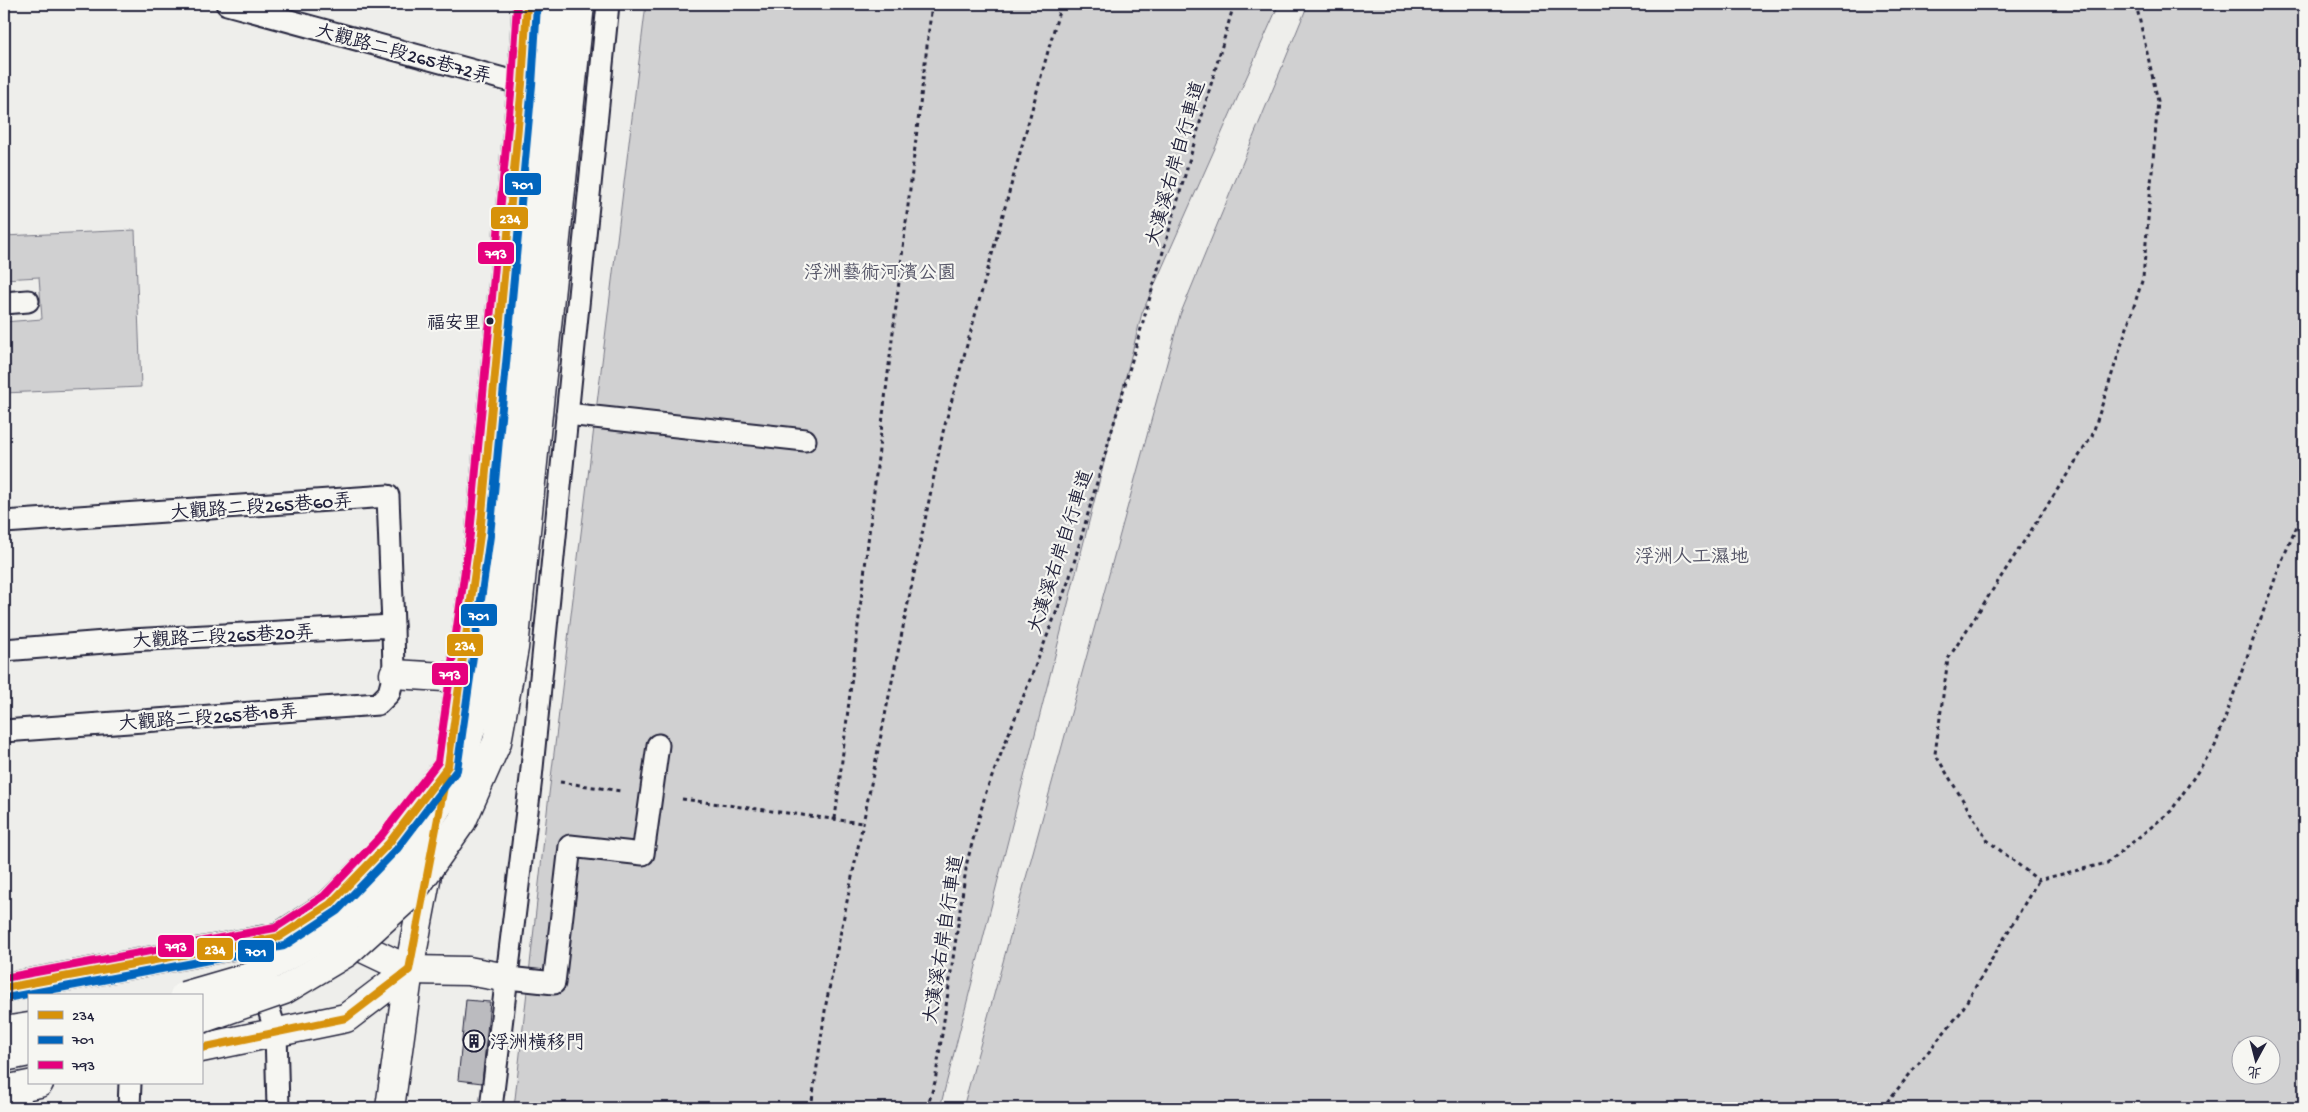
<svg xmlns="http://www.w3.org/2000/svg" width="2308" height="1112" viewBox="0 0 2308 1112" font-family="'Gochi Hand','LXGW WenKai TC',sans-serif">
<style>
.green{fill:#d0d0d1;stroke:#797986;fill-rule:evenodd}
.building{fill:#bbbbbf;stroke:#22223b}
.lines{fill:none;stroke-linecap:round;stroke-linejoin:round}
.service-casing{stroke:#22223b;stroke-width:25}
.minor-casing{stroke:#22223b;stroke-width:31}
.tertiary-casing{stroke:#22223b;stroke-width:31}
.secondary-casing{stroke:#22223b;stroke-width:31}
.path{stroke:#22223b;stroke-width:3;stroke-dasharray:4 4;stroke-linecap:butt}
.service{stroke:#f6f6f2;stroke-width:21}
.minor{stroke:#f6f6f2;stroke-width:28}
.tertiary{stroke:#f6f6f2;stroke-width:28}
.secondary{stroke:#f6f6f2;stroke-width:28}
.minor-bridge-casing{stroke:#22223b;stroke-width:31;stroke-linecap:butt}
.secondary-bridge-casing{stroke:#22223b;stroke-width:31;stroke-linecap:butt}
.minor-bridge{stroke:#f6f6f2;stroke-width:28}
.secondary-bridge{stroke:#f6f6f2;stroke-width:28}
.bus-1-casing{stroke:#f6f6f2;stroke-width:11}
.bus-2-casing{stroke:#f6f6f2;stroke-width:11}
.bus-3-casing{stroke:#f6f6f2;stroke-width:11}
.bus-1{stroke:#d79209;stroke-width:8}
.bus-2{stroke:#0065bd;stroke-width:8}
.bus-3{stroke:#e5007d;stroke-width:8}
.bus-dot{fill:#22223b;stroke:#f6f6f2;stroke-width:2}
.labels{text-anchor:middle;stroke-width:4.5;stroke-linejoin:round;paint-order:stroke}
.bus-label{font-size:18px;fill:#22223b;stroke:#f6f6f2;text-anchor:end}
.street-label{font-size:19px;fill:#22223b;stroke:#f6f6f2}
.park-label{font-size:19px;fill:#565668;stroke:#f6f6f2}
.poi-label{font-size:19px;fill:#22223b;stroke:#f6f6f2;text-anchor:start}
.line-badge{stroke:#f6f6f2;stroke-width:2}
.badge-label{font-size:14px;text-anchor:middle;font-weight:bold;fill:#fff}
</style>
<rect width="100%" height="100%" fill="#eeeeeb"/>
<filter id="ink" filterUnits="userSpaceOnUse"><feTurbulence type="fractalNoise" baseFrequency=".02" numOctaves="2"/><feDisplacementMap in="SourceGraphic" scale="10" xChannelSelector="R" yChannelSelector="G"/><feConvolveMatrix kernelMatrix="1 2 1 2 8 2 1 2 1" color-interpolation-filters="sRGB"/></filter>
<g filter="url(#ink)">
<g class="green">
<polygon points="646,4 1279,4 1142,313 940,1108 514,1108 549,794"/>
<path d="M1308,4H2304V1108H963L1180,315ZM2240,1044H2270V1074H2240Z"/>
<polygon points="135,230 141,387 4,393 4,322 42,319 39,277 4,279 4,236"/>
</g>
<polygon class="building" points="466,1000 490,1002 482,1083 458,1080"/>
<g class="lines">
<g class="service-casing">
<g id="service">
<polyline points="227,4 522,84"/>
<polyline points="4,303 28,301"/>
<polyline points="567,414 805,440"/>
<polyline points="4,522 388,496 393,626"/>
<polyline points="4,650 130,640 393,626 394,674 389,693 378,704 4,731"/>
<polyline points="247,941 276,1032 278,1108"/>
<polyline points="508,978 554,983 570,846 643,854 658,745"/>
<polyline points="19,1108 22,1087"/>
<polyline points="129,1108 130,1083"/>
<polyline points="491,1108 531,778 608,4"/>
</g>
</g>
<g class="minor-casing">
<g id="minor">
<polyline points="394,674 461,678"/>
<polyline points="409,970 468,971 508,978"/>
<polyline points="4,1057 29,1052"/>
</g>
</g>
<g class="tertiary-casing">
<g id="tertiary">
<polyline points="201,1048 346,1018 409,970"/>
<polyline points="4,1090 39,1083"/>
<polyline points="390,1108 409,970 429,864"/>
</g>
</g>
<g class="secondary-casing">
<g id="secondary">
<polyline points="335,941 352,943 409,970"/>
<polyline points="4,988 279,937 330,904 389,843 448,766 480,535 522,84 527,4"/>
<polyline points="4,1031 29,1027"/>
</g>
</g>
<g class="path">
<polyline points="2136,4 2158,101 2143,278 2092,436 1948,659 1935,754 1987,840 2038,880 2107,863 2171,811 2215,746 2280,565 2304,510"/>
<polyline points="560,782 621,791"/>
<polyline points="682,799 862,823"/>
<polyline points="835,819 932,4"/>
<polyline points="811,1108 826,1004 943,432 1061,4"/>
<polyline points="927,1108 935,1082 967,862 986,792 1069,580 1234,4"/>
<polyline points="1882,1108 1960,1013 2038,881"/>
</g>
<use href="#service" class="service"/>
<use href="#minor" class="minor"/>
<use href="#tertiary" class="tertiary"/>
<use href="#secondary" class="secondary"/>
<g class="minor-bridge-casing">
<polyline id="minor-bridge" points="201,1019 284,990 346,953 410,895 462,821 497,742 514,648 580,4"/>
</g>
<g class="secondary-bridge-casing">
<polyline id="secondary-bridge" points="184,996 253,976 339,926 398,870 457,776 484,686 555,4"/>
</g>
<use href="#minor-bridge" class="minor-bridge"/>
<use href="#secondary-bridge" class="secondary-bridge"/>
<g class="bus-1-casing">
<g id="bus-1">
<polyline points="4,988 279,937 330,904 389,843 448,766 480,535 522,84 527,4"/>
<polyline points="201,1048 346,1018 409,970 446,776"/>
</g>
</g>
<g class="bus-2-casing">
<polyline id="bus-2" points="6,998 284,946 337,911 397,849 457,770 490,536 532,85 537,5"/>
</g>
<g class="bus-3-casing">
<polyline id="bus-3" points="4,978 275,928 324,896 381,836 438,762 470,534 512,83 517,4"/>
</g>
<use href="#bus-1" class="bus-1"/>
<use href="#bus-2" class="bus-2"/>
<use href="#bus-3" class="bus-3"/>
</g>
</g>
<defs>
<g id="building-ring" transform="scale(1.125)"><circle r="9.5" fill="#f6f6f2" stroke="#22223b" stroke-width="1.5"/><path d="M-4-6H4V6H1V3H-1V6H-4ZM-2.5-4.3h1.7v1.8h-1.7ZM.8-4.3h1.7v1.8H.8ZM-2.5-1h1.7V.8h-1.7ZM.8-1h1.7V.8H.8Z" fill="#22223b"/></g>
</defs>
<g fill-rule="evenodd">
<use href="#building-ring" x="474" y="1041"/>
</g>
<circle class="bus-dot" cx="490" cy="321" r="4.5"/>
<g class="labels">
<g class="bus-label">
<text x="481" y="328">福安里</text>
</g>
<g class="street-label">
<text transform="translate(404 52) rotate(15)" y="7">大觀路二段265巷72弄</text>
<text transform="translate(1174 163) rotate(-74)" y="7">大漢溪右岸自行車道</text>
<text transform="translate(261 505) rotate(-4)" y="7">大觀路二段265巷60弄</text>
<text transform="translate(1059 551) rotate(-72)" y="7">大漢溪右岸自行車道</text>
<text transform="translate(223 635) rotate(-3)" y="7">大觀路二段265巷20弄</text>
<text transform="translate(208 716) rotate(-4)" y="7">大觀路二段265巷18弄</text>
<text transform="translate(942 939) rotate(-81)" y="7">大漢溪右岸自行車道</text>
</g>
<g class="park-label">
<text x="880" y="278">浮洲藝術河濱公園</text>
<text x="1692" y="562">浮洲人工濕地</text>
</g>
<g class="poi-label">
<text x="490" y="1048">浮洲橫移門</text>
</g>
</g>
<g class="line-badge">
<rect x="504" y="172" width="38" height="24" rx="5" fill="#0065bd"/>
<rect x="490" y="206" width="39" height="24" rx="5" fill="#d79209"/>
<rect x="477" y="241" width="38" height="24" rx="5" fill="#e5007d"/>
<rect x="460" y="603" width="38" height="24" rx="5" fill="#0065bd"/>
<rect x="446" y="633" width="38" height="24" rx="5" fill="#d79209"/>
<rect x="431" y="662" width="38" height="24" rx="5" fill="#e5007d"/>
<rect x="157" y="934" width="38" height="24" rx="5" fill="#e5007d"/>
<rect x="196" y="937" width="38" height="24" rx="5" fill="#d79209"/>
<rect x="237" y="939" width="38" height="24" rx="5" fill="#0065bd"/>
</g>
<g class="badge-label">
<text x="523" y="189">701</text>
<text x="510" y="223">234</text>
<text x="496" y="258">793</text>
<text x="479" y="620">701</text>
<text x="465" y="650">234</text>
<text x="450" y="679">793</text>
<text x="176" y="951">793</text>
<text x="215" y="954">234</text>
<text x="256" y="956">701</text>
</g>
<rect width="2308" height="1112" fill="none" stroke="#f6f6f2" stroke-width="20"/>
<rect x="10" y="10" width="2288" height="1092" fill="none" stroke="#22223b" stroke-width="2" filter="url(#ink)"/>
<rect x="28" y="994" width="175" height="90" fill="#f6f6f2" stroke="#a1a1a9"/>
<rect x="38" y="1011" width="25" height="8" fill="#d79209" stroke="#a1a1a9"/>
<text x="72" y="1020" font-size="15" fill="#22223b">234</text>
<rect x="38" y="1036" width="25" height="8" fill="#0065bd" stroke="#a1a1a9"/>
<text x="72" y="1044" font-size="15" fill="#22223b">701</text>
<rect x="38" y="1061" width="25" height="8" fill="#e5007d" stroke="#a1a1a9"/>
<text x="72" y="1070" font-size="15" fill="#22223b">793</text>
<g transform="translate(2256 1060) rotate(187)"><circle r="24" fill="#f6f6f2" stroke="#a1a1a9"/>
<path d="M0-4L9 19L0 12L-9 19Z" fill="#22223b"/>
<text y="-8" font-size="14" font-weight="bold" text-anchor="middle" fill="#22223b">北</text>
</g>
</svg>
